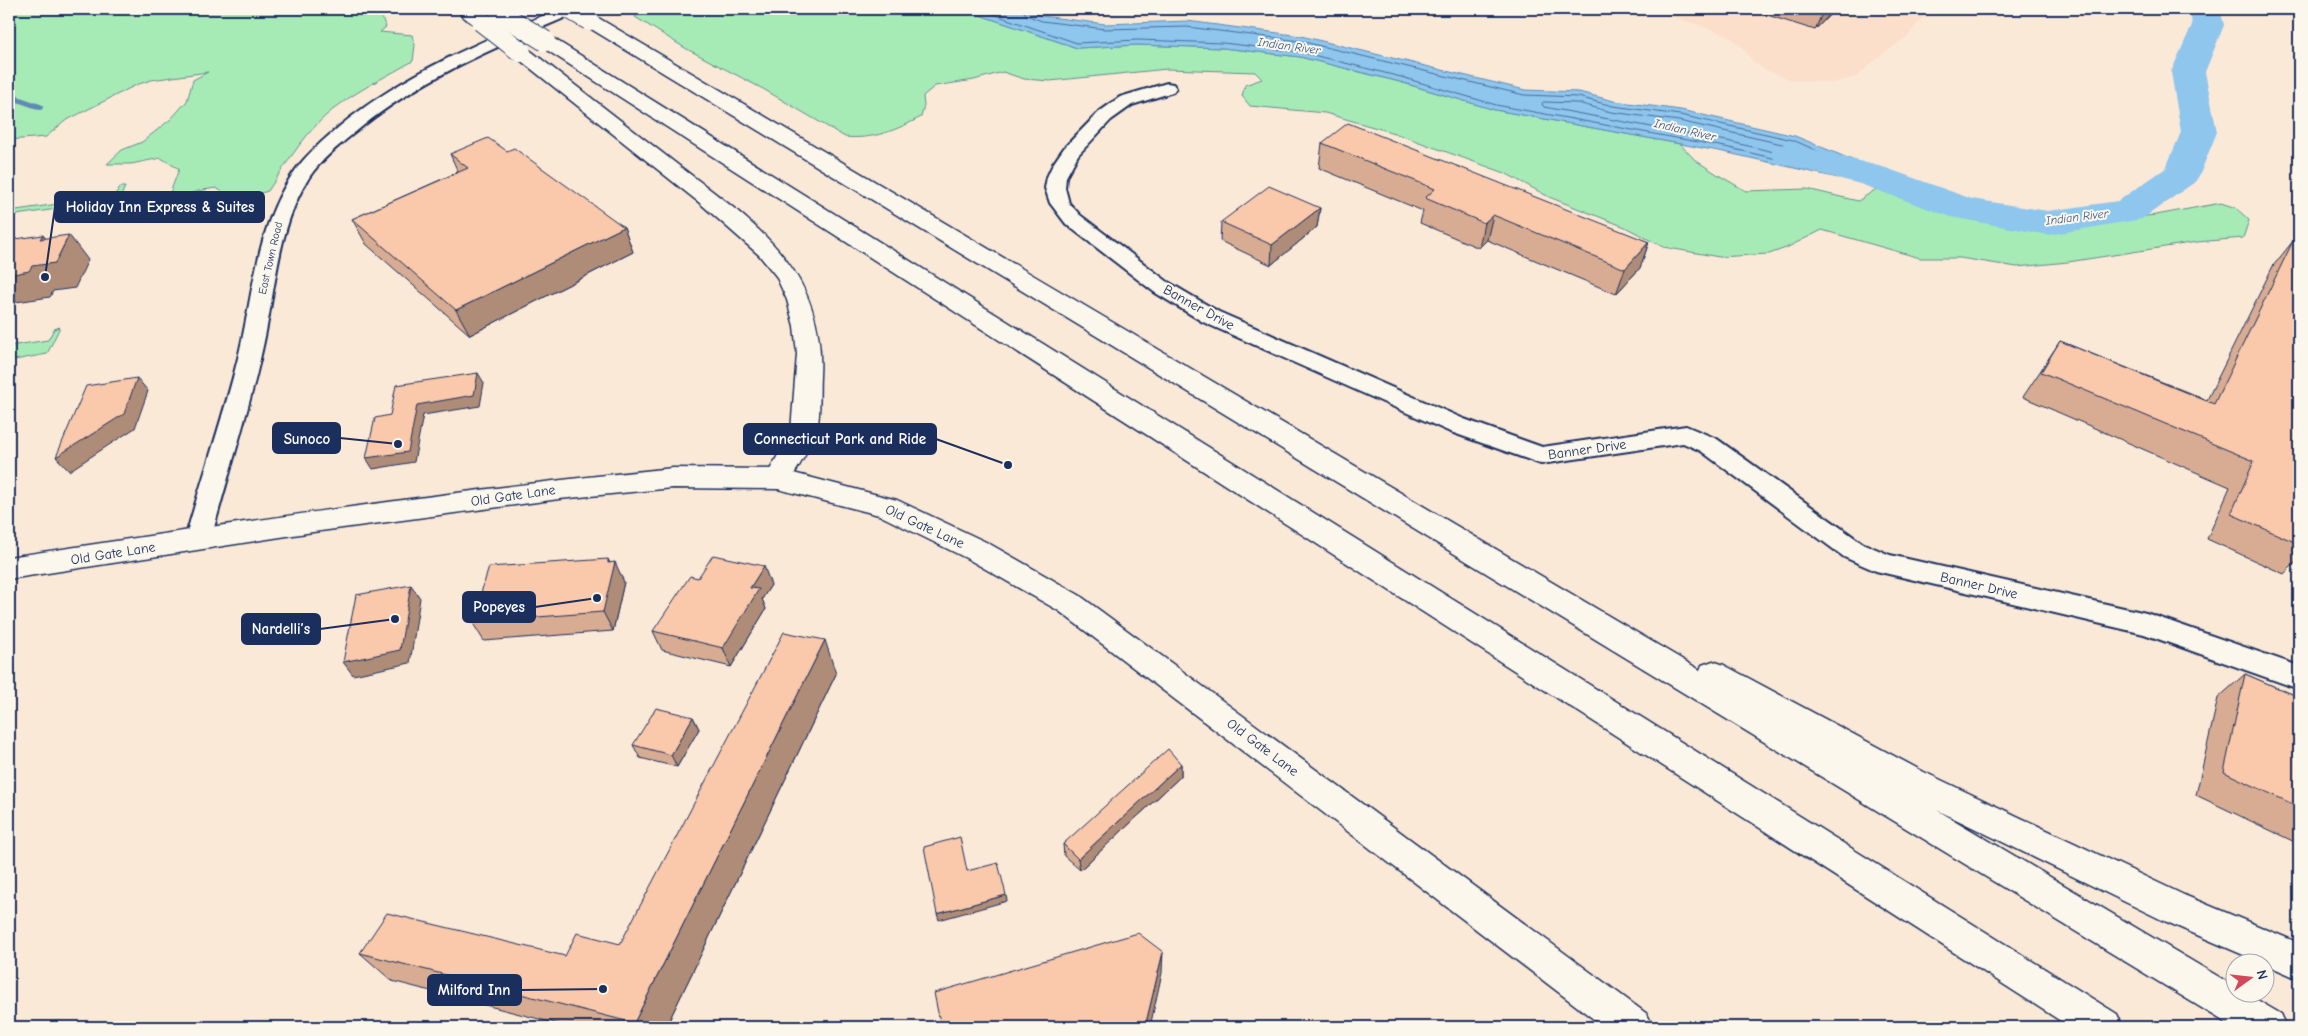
<svg xmlns="http://www.w3.org/2000/svg" width="2308" height="1036" viewBox="0 0 2308 1036" font-family="'Comic Neue',sans-serif">
<style>
.built{fill:#fbdfca}
.green{fill:#a6ebb6;stroke:#608d8a}
.water{fill:#8ec6ed;stroke:#608ab4}
.lines{fill:none;stroke-linecap:round;stroke-linejoin:round}
.shore{stroke:#496b97;stroke-width:1}
.stream{stroke:#608ab4;stroke-width:6}
.river{fill:#8ec6ed;fill-rule:evenodd}
.street-casing{stroke:#1b2f5e;stroke-width:4}
.secondary-casing{stroke:#1b2f5e;stroke-width:3}
.highway-casing{stroke:#1b2f5e;stroke-width:3}
.street{fill:#fbf7ec;fill-rule:evenodd}
.secondary{fill:#fbf7ec;fill-rule:evenodd}
.highway{fill:#fbf7ec;fill-rule:evenodd}
.highway-bridge-casing{stroke:#1b2f5e;stroke-width:22;stroke-linecap:butt}
.highway-bridge{stroke:#fbf7ec;stroke-width:20}
.wall{fill:#d7ac92;stroke:#1b2f5e}
.shaded-wall{fill:#af8c77;stroke:#1b2f5e}
.building{fill:#fac8aa;stroke:#1b2f5e}
.labels{text-anchor:middle;stroke-width:4;stroke-linejoin:round;paint-order:stroke}
.far-street-label{font-size:11px;fill:#1b2f5e;stroke:#fbf7ec}
.far-water-label{font-size:12px;font-style:italic;fill:#385582;stroke:#fbf7ec}
.street-label{font-size:14px;fill:#1b2f5e;stroke:#fbf7ec}
.leader{fill:none;stroke:#1b2f5e;stroke-width:2}
.callout-dot{fill:#1b2f5e;stroke:#fbf7ec;stroke-width:2}
.callout{fill:#1b2f5e;stroke:#1b2f5e;stroke-width:2}
.callout-label{font-size:15px;text-anchor:middle;font-weight:bold;fill:#fff}
</style>
<rect width="100%" height="100%" fill="#fbe9d8"/>
<filter id="ink" filterUnits="userSpaceOnUse"><feTurbulence type="fractalNoise" baseFrequency=".02" numOctaves="2"/><feDisplacementMap in="SourceGraphic" scale="10" xChannelSelector="R" yChannelSelector="G"/><feConvolveMatrix kernelMatrix="1 2 1 2 8 2 1 2 1" color-interpolation-filters="sRGB"/></filter>
<g filter="url(#ink)">
<polygon class="built" points="1649,9 1930,9 1908,36 1874,61 1857,77 1833,83 1792,80 1763,69 1754,63 1742,47 1727,35"/>
<g class="green">
<path d="M9,9H385L382,18L386,27L380,32L412,35L415,45L413,61C389,75 362,88 339,105C309,126 288,161 268,191L236,200L216,188C205,190 189,191 181,200C170,211 178,213 159,222L179,169L161,158L131,164H107L122,150L142,142L171,119L187,101L193,80L208,72L151,80L136,85L65,121L46,137L9,140Z"/>
<path d="M639,9H962L1077,48L1138,45L1223,48L1300,57L1400,82L1495,110L1680,144L1695,160L1720,176L1746,191L1807,189L1858,201L1878,188L1902,182L1955,197L2033,225H2065L2156,215L2221,203L2236,208L2249,220L2243,238L2197,242L2068,262L2017,267L1960,258H1920L1822,230L1786,248L1769,254L1719,257L1663,247L1625,227L1549,197L1505,173L1394,133L1325,113L1250,106L1242,96L1245,85L1262,79L1255,72L1167,69L1050,81L1024,79L1003,72L974,80L935,86L923,96L924,106L921,117C897,130 872,140 845,137L765,90L685,48L635,17Z"/>
<polygon points="120,187 125,187 115,209 112,210 109,210 112,201 9,216 9,211 114,196"/>
<polygon points="60,327 47,354 9,361 9,346 48,340 54,329"/>
</g>
<polygon class="water" points="962,9 1021,9 1042,16 1105,24 1187,21 1301,36 1525,90 1579,92 1614,101 1681,110 1795,136 1867,166 1838,178 1724,152 1495,110 1400,82 1300,57 1223,48 1138,45 1077,48"/>
<g class="lines">
<g class="shore">
<polyline points="978,9 1077,43 1138,40 1223,43 1301,52 1401,77 1496,105 1725,147 1837,173 1849,167 1847,164 1793,140 1680,115 1613,106 1578,97 1524,95 1300,41 1187,27 1105,29 1042,21 1026,15 1023,9"/>
<polygon points="1544,102 1578,103 1611,112 1679,121 1791,146 1814,156 1816,159 1812,161 1727,141 1544,107 1542,104"/>
</g>
<polyline class="stream" points="9,96 40,107"/>
<polygon class="river" points="2190,9 2220,9 2224,25 2205,72 2217,132 2200,174 2195,182 2142,219 2048,235 1951,217 1860,184 1776,162 1771,154 1776,146 1789,143 1886,168 1972,199 2048,211 2118,201 2166,168 2181,132 2171,72 2192,25"/>
<g class="street-casing">
<g id="street">
<path d="M559,9H580L578,12C499,46 419,78 353,134C338,146 321,160 310,176C277,227 276,289 263,346C249,411 228,475 211,539L207,546L198,549L189,546L185,539C202,478 223,419 238,358C254,293 256,223 297,168C309,152 325,139 340,126C405,73 482,41 559,9Z"/>
<polygon points="1167,83 1173,84 1176,88 1173,92 1132,105 1111,120 1078,155 1066,177 1065,188 1069,203 1080,215 1168,282 1219,312 1464,419 1542,447 1686,426 1717,439 1862,543 1890,555 2146,613 2299,666 2299,689 2144,634 1876,571 1844,557 1701,451 1683,443 1541,464 1448,431 1203,322 1154,292 1066,224 1050,203 1045,188 1047,177 1053,164 1064,148 1099,112 1120,97"/>
</g>
</g>
<g class="secondary-casing">
<path id="secondary" d="M673,468L778,469L897,500L988,543L1079,595L1647,1014L1653,1027H1604L1059,611L968,559L879,515L778,489L673,488L559,499L313,532L9,579V557C230,524 451,490 673,468Z"/>
</g>
<g class="highway-casing">
<g id="highway">
<path d="M457,9H477L490,21L487,25C475,28 464,19 457,9Z"/>
<polygon points="589,15 595,16 1700,670 1702,665 1713,661 1724,665 1924,772 2184,895 2299,943 2299,979 2160,919 1937,810 2236,987 2236,994 2247,994 2281,1014 2287,1027 2233,1027 583,24 580,20 583,16"/>
<polygon points="545,36 551,37 2117,1014 2123,1027 2070,1027 539,45 536,41 539,37"/>
<path d="M521,47L527,48C576,86 625,124 674,162C752,222 826,267 820,376C819,391 821,419 816,432C809,451 797,469 787,486L778,489L769,486L765,479L791,431L797,354L794,326L787,300L776,276L759,255L701,204L515,56L512,52L515,48Z"/>
</g>
</g>
<use href="#street" class="street"/>
<use href="#secondary" class="secondary"/>
<use href="#highway" class="highway"/>
<g class="highway-bridge-casing">
<g id="highway-bridge">
<polyline points="570,9 589,20"/>
<polyline points="500,13 545,41"/>
<polyline points="481,21 521,52"/>
</g>
</g>
<use href="#highway-bridge" class="highway-bridge"/>
</g>
<g class="wall">
<polygon points="1748,9 1835,9 1815,30"/>
<polygon points="1322,143 1649,242 1640,268 1616,294 1487,240 1479,248 1420,223 1423,211 1319,168"/>
<polygon points="507,151 624,227 633,252 470,335 366,244 352,219 458,172 450,154"/>
<polygon points="1320,208 1317,227 1271,265 1220,241 1221,222"/>
<polygon points="2293,241 2299,243 2299,559 2284,574 2207,539 2230,487 2023,397 2043,367 2060,341 2207,400 2273,266"/>
<polygon points="610,563 624,582 613,631 484,641 472,622"/>
<polygon points="771,585 762,599 766,609 731,667 662,650 653,631"/>
<polygon points="836,674 666,1027 570,1027 392,981 360,953 565,956 620,944"/>
<polygon points="2245,674 2299,697 2299,844 2196,795 2218,698"/>
<polygon points="693,717 699,729 677,767 640,758 633,745"/>
<polygon points="1181,764 1181,776 1080,870 1064,856 1063,844"/>
</g>
<g class="shaded-wall">
<polygon points="1824,9 1835,9 1815,30"/>
<polygon points="1320,208 1317,227 1271,265 1272,245"/>
<polygon points="1493,215 1487,240 1479,248 1484,223"/>
<polygon points="624,227 633,252 470,335 456,310"/>
<polygon points="43,235 59,255 69,235 88,260 75,288 53,291 50,297 9,303 9,275 40,239"/>
<polygon points="1649,242 1640,268 1616,294 1625,269"/>
<polygon points="478,373 484,383 480,406 423,415 414,462 373,469 366,458 417,405"/>
<polygon points="137,378 148,391 135,428 69,471 56,457"/>
<polygon points="608,559 613,569 615,562 624,582 613,631 603,612"/>
<polygon points="764,566 771,585 762,599 766,609 731,667 723,648 750,588"/>
<polygon points="411,585 420,598 410,663 353,675 343,662"/>
<polygon points="825,640 836,674 666,1027 637,1027 634,1023"/>
<polygon points="693,717 699,729 677,767 671,755"/>
<polygon points="1181,764 1181,776 1080,870 1078,859"/>
<polygon points="1006,895 1007,901 939,920 937,914"/>
<polygon points="1163,952 1162,973 1150,1027 1145,1027"/>
</g>
<g class="building">
<polygon points="1348,123 1649,242 1625,269 1493,215 1484,223 1425,198 1435,189 1322,143"/>
<polygon points="488,138 507,151 514,148 624,227 456,310 352,219 468,168 450,154"/>
<polygon points="1269,186 1320,208 1272,245 1221,222"/>
<polygon points="43,235 40,239 69,235 55,263 32,266 29,271 9,275 9,240"/>
<polygon points="2293,241 2299,243 2299,544 2231,514 2254,461 2041,372 2060,341 2214,404"/>
<polygon points="478,373 474,395 417,405 408,452 366,458 375,418 390,415 396,385"/>
<polygon points="137,378 124,414 56,457 86,386"/>
<polygon points="713,555 764,566 750,588 759,589 723,648 653,631 690,576 698,578"/>
<polygon points="608,559 608,563 615,562 603,612 472,622 489,567"/>
<polygon points="411,585 400,650 343,662 356,595"/>
<polygon points="784,632 825,640 634,1023 360,953 387,913 565,956 577,933 620,944"/>
<polygon points="2245,674 2299,697 2299,807 2224,772"/>
<polygon points="656,708 693,717 671,755 633,745"/>
<polygon points="1168,749 1181,764 1078,859 1063,844"/>
<polygon points="960,837 967,871 998,863 1006,895 937,914 924,847"/>
<polygon points="1138,933 1163,952 1145,1027 941,1027 934,993"/>
<polygon points="921,1025 931,1027 920,1027"/>
</g>
</g>
<g class="labels">
<g class="far-street-label">
<text transform="translate(270 258) rotate(-77)" y="4">East Town Road</text>
</g>
<g class="far-water-label">
<text transform="translate(1289 46) rotate(8)" y="4">Indian River</text>
<text transform="translate(1685 130) rotate(13)" y="4">Indian River</text>
<text transform="translate(2077 217) rotate(-7)" y="4">Indian River</text>
</g>
<g class="street-label">
<text transform="translate(1199 307) rotate(29)" y="5">Banner Drive</text>
<text transform="translate(1587 449) rotate(-8)" y="5">Banner Drive</text>
<text transform="translate(513 495) rotate(-8)" y="5">Old Gate Lane</text>
<text transform="translate(925 526) rotate(25)" y="5">Old Gate Lane</text>
<text transform="translate(113 553) rotate(-9)" y="5">Old Gate Lane</text>
<text transform="translate(1979 585) rotate(13)" y="5">Banner Drive</text>
<text transform="translate(1263 747) rotate(37)" y="5">Old Gate Lane</text>
</g>
</g>
<path class="leader" d="M45 277L55 207M398 444L340 438M1008 465L936 439M597 598L535 607M395 619L320 629M603 989L521 990"/>
<g class="callout-dot">
<circle cx="45" cy="277" r="5"/>
<circle cx="398" cy="444" r="5"/>
<circle cx="1008" cy="465" r="5"/>
<circle cx="597" cy="598" r="5"/>
<circle cx="395" cy="619" r="5"/>
<circle cx="603" cy="989" r="5"/>
</g>
<g class="callout">
<rect x="55" y="192" width="209" height="30" rx="5"/>
<rect x="273" y="423" width="67" height="30" rx="5"/>
<rect x="744" y="424" width="192" height="30" rx="5"/>
<rect x="463" y="592" width="72" height="30" rx="5"/>
<rect x="242" y="614" width="78" height="30" rx="5"/>
<rect x="428" y="975" width="93" height="30" rx="5"/>
</g>
<g class="callout-label">
<text x="160" y="212">Holiday Inn Express &amp; Suites</text>
<text x="307" y="444">Sunoco</text>
<text x="840" y="444">Connecticut Park and Ride</text>
<text x="499" y="612">Popeyes</text>
<text x="281" y="634">Nardelli’s</text>
<text x="474" y="995">Milford Inn</text>
</g>
<rect width="2308" height="1036" fill="none" stroke="#fbf7ec" stroke-width="30"/>
<rect x="15" y="15" width="2278" height="1006" fill="none" stroke="#1b2f5e" stroke-width="2" filter="url(#ink)"/>
<g transform="translate(2250 978) rotate(75)"><circle r="24" fill="#fbf7ec" stroke="#a1a7b3"/>
<path d="M0-4L9 19L0 12L-9 19Z" fill="#d1495b"/>
<text y="-8" font-size="14" font-weight="bold" text-anchor="middle" fill="#1b2f5e">N</text>
</g>
</svg>
